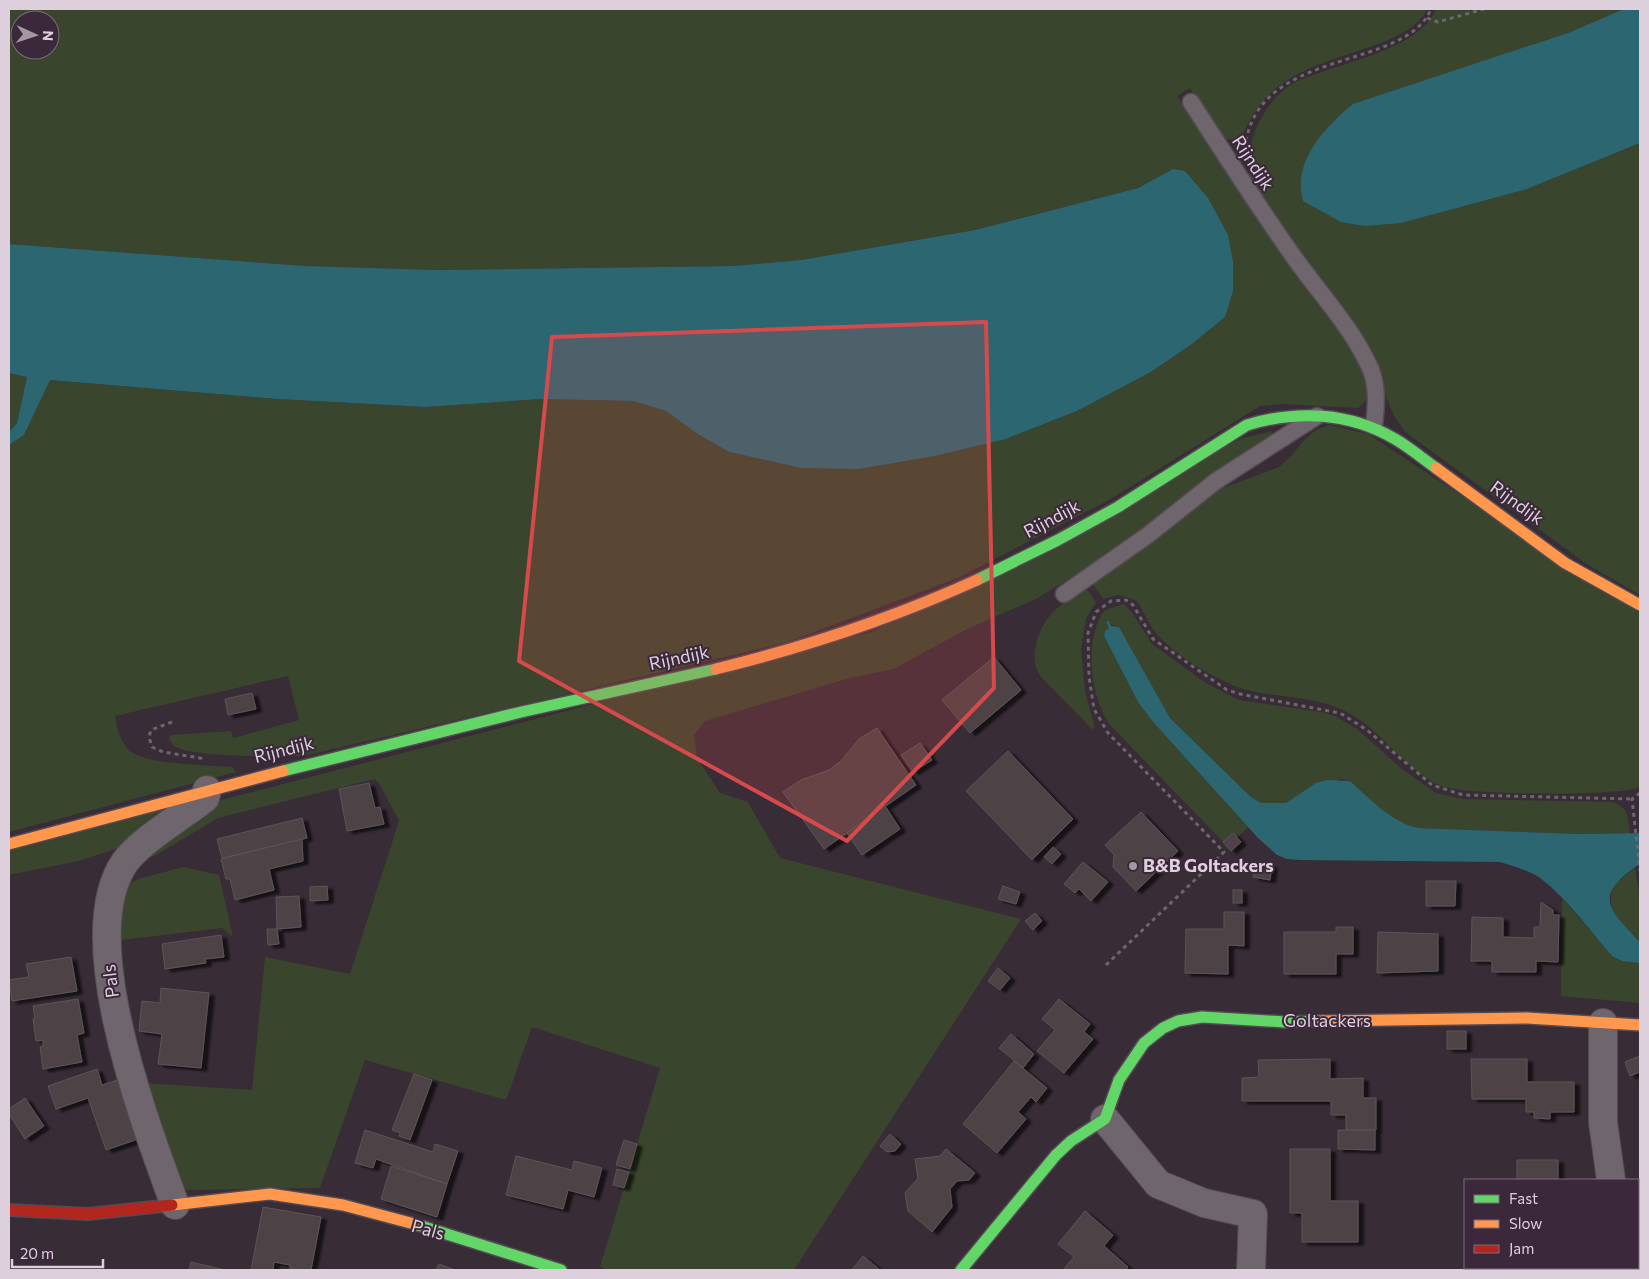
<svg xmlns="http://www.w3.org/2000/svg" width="1649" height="1279" viewBox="0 0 1649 1279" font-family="Commissioner,sans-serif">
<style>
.green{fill:#3a452d;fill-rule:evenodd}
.water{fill:#2c6671}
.building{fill:#4d4244;stroke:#5e5457;filter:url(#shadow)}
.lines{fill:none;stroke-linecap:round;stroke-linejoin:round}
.lane-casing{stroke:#544a53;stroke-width:19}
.street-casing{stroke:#544a53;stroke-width:30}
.fast-casing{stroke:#544a53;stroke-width:14}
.slow-casing{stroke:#544a53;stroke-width:14}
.jam-casing{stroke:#544a53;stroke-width:14}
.path{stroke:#6e666d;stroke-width:3;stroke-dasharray:4 4;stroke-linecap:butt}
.lane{stroke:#6e656d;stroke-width:16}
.street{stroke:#6e656d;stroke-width:28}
.fast{stroke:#63d668;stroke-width:11}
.slow{stroke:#ff974d;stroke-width:11}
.jam{stroke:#b3261e;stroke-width:11}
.marked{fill:#d74a4c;fill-opacity:0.2;stroke:#d74a4c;stroke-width:4;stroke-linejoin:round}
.poi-dot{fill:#a397a2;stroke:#3c283b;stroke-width:2}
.labels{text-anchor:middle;stroke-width:4;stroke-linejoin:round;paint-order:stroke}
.street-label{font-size:18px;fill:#ddd0dc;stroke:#3c283b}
.poi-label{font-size:18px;font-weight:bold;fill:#ddd0dc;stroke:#3c283b;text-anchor:start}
</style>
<defs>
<filter id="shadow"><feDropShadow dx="5.5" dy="3" stdDeviation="1" flood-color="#0009"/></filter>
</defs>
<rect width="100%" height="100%" fill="#382c37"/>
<g class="green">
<path d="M9,9H1428C1416,29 1397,37 1375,45C1316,66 1264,75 1241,140L1222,139L1190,88L1177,96L1285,258L1345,336L1366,374L1368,398L1358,408L1284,404L1260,406L1111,499L960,577L788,642L304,756C279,757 195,757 176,747C172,745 171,742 169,738L171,735L231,731L233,738L299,720L288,676L115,716C117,727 120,743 130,751C149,765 207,765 232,767L236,772L9,832V445L24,435L49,380L278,399L425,407L541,399L633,401L666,411L696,433L729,452L801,468L935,456L1006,439L1077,411L1151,372L1192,344L1225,317L1228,235L1222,226L1173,169L1138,188L975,230L801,260L735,266L438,270L306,266L9,244ZM20,20H50V50H20Z"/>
<path d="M1436,9H1624L1568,33L1527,189L1640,143V595L1588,565L1405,432L1394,416L1383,389L1250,178C1246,162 1250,142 1257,126C1264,111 1278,91 1294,83C1334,63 1418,52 1436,9Z"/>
<polygon points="9,373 27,377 17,423 9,432"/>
<path d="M1329,425L1368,434L1640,613V787C1620,797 1463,795 1441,786C1403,769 1381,728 1343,710C1315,697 1280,697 1251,691C1222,685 1173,654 1155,632C1147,622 1144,609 1135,600L1119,595L1103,599L1092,583L1218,490L1277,468C1298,455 1301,433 1329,425Z"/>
<polygon points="1272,431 1271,435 1126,544 1036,599 965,630 894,669 850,678 705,721 694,735 697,758 720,793 748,802 780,858 1021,919 794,1270 610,1270 600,1267 660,1068 532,1027 506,1100 365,1060 320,1188 186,1190 180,1186 143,1083 252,1090 265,957 350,974 399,821 379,783 375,779 218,818 156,855 144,859 213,802 872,632 1240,439"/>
<path d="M1086,588L1096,602L1086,619L1081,649L1085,691L1094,724L1093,730L1042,678C1034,668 1033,658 1036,645C1043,614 1061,604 1086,588Z"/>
<path d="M1124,604L1133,614L1152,644L1206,683L1239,700L1321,712L1335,716L1357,729L1402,769L1436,793L1463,799L1612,802C1629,807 1628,818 1630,833L1579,834L1418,828C1389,821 1372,800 1350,781L1341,779L1286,803H1261L1251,797L1170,718L1119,627L1106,623L1109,628L1104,636L1138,702L1153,722L1248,827L1228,847L1110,725C1090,697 1083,638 1105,610Z"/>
<polygon points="189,801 133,843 79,861 9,875 9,851"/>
<polygon points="184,867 219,875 233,937 222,928 113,941 125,885 138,879"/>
<path d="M1635,868L1640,897V942C1622,924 1605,914 1613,885Z"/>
<polygon points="1562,898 1612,956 1622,961 1640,963 1640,1003 1561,996"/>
</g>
<g class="water">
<path d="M1624,9H1640V143L1527,189L1401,223L1365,226L1341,222L1303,201C1292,161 1325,127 1353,104L1568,33Z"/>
<polygon points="1173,169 1185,171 1208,198 1228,235 1233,262 1233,291 1225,317 1192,344 1151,372 1077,411 1006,439 935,456 858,469 801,468 729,452 696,433 666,411 633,401 541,399 425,407 278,399 50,380 24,435 9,445 9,432 17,423 27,377 9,373 9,244 306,266 438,270 735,266 801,260 975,230 1138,188"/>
<path d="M1109,621L1111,626L1119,627L1170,718L1251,797L1261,803H1286L1316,783L1327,780L1350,781C1371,799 1389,821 1418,828L1579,834L1640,833V864C1593,895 1607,908 1640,942V963L1622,961L1612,956C1589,930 1568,899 1540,878C1528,870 1513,866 1500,862L1300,860L1287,859L1277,855L1258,838L1153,722L1138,702L1104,636L1105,631L1109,628L1106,622Z"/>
</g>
<g class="building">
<polygon points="994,657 1021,690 970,733 942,700"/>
<polygon points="252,693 256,709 228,715 225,699"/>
<polygon points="877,728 916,785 824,849 783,792 801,780 829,770 842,760 859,739"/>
<polygon points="920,743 932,760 913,772 901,755"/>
<polygon points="1008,751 1073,819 1032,860 966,791"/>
<polygon points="369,783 375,808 380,807 384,824 347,831 339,789"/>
<polygon points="885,806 900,829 862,855 847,833"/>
<polygon points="1141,812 1178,851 1136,891 1113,867 1114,855 1105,845"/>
<polygon points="302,818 307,838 222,858 217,839"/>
<polygon points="1233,833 1241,842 1231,851 1223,842"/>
<polygon points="302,839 303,861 269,869 274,890 235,900 230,879 226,879 221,859"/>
<polygon points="1053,847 1061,854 1052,864 1044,857"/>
<polygon points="1083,862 1108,882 1091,901 1079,889 1075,893 1064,884"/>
<polygon points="1255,863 1272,865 1270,880 1253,877"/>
<polygon points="1426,881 1456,881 1455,906 1426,906"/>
<polygon points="327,886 328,900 310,901 310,887"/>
<polygon points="1003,886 1020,892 1016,904 998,899"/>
<rect x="1233" y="890" width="9" height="13"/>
<polygon points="299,896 301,927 277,929 276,897"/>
<polygon points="1541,902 1553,910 1553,915 1559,915 1558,962 1536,961 1536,972 1492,972 1492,961 1471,961 1472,917 1503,918 1503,937 1534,938 1534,927 1540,927"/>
<polygon points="1224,912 1244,912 1244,946 1228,945 1228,974 1185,973 1186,929 1224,929"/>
<polygon points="1035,913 1042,921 1033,930 1025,921"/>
<polygon points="1336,927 1353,927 1353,954 1336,954 1336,974 1284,974 1284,932 1336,932"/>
<polygon points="267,929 277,929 279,944 268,945"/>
<polygon points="1378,932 1438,934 1438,971 1377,973"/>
<polygon points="221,935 224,957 205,959 206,963 165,969 162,944"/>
<polygon points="71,957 77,991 12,1001 9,980 29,977 26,964"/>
<polygon points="998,968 1010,978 1000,990 988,981"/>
<polygon points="161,988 209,993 201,1068 158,1064 162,1034 139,1031 142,1001 160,1003"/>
<polygon points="78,999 84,1033 77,1035 82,1062 43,1069 40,1047 43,1046 43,1040 36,1041 33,1019 35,1019 33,1006"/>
<polygon points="1059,999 1090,1024 1084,1032 1093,1039 1064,1073 1037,1051 1055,1030 1042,1019"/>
<rect x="1447" y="1031" width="19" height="18"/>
<polygon points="1011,1034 1034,1054 1023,1068 999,1048"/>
<polygon points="1640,1056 1640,1072 1630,1076 1625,1062"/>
<polygon points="1330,1059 1330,1079 1363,1078 1363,1098 1376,1098 1376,1130 1346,1130 1346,1115 1331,1115 1331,1101 1242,1101 1242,1078 1259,1077 1258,1060"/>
<polygon points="1471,1059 1527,1059 1527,1082 1574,1082 1574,1112 1550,1112 1550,1119 1534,1118 1534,1112 1526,1112 1526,1099 1472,1099"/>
<polygon points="1014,1061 1047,1088 1036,1102 1031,1097 1018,1112 1026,1119 997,1153 963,1124"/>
<polygon points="97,1069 102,1085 121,1079 141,1138 106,1150 88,1098 56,1109 48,1086"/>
<polygon points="414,1074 432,1080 410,1140 399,1136 400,1133 392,1130"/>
<polygon points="25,1098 44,1126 25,1139 9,1114 9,1109"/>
<polygon points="365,1130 433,1152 435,1144 458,1151 447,1184 376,1159 373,1168 355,1163"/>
<polygon points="1338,1130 1375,1130 1375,1150 1338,1149"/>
<polygon points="890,1134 901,1144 895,1151 887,1152 880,1146"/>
<polygon points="624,1140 637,1144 630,1169 616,1165"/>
<polygon points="946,1149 975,1173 969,1180 957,1181 950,1189 952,1207 932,1232 908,1211 905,1193 918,1178 915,1159 940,1156"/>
<polygon points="1290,1149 1330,1149 1330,1201 1358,1201 1358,1242 1302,1242 1302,1213 1290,1213"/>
<polygon points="516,1156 572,1170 574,1161 602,1168 594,1197 568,1190 563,1209 506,1195"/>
<polygon points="1517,1160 1558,1160 1558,1180 1497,1180 1517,1180"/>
<polygon points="391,1166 447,1184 437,1217 381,1199"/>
<polygon points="617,1169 629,1172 624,1188 613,1185"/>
<polygon points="263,1207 321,1217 311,1270 290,1269 290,1265 274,1262 273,1270 251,1270"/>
<polygon points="1085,1211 1113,1235 1104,1246 1128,1267 1126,1270 1063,1270 1074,1257 1058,1244"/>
<polygon points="863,1256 880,1270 852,1270"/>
<polygon points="191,1262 225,1270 189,1270"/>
<polygon points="439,1264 455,1270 436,1270"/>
</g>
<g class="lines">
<g class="lane-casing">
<g id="lane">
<path d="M1191,102C1225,155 1259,208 1296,260C1321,295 1354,330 1371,370C1378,388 1376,408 1374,426"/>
<polyline points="1064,594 1148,535 1216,481 1317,416"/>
</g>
</g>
<g class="street-casing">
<g id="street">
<polyline points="1603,1023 1603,1122 1611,1180"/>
<polyline points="1105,1119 1158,1184 1204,1203 1253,1214 1251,1270"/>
<path d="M175,1205C146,1125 73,937 125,862C141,840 183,816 205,798L207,790"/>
<polyline points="1598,1270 1599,1268"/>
</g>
</g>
<g class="fast-casing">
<g id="fast">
<path d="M977,580L1058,540L1118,507L1247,425C1297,410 1349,412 1395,439C1409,447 1422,458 1436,468"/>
<polyline points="283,771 521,712 716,669"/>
<polyline points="418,1225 561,1270"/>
<polyline points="961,1270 1056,1155 1071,1141 1105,1119 1119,1080 1144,1043 1163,1028 1178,1021 1202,1017 1285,1022 1323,1021"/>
</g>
</g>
<g class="slow-casing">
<g id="slow">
<polyline points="1436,468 1565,563 1640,605"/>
<path d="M716,669C806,647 893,618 977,580"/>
<polyline points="9,844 283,771"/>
<polyline points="1323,1021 1527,1018 1640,1025"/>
<polyline points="172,1205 270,1194 343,1205 418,1225"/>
</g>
</g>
<g class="jam-casing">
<polyline id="jam" points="9,1210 88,1214 172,1205"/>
</g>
<g class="path">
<polyline points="1427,18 1438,22 1484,9"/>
<path d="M1246,141C1263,47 1405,71 1431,9"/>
<polyline points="172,722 151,730 149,737 152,747 163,752 206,759"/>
<polyline points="1640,793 1632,799 1640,871"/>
<polyline points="1106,965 1224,852 1108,733 1094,709 1089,677 1088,633 1096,612 1111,601 1126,600 1133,605 1153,639 1227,690 1240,694 1340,713 1367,730 1432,785 1463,795 1632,799"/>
</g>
<use href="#lane" class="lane"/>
<use href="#street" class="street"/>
<use href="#fast" class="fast"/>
<use href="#slow" class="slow"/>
<use href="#jam" class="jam"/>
</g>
<path class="marked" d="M986,322L994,688L847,841L519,661L552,337Z"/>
<circle class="poi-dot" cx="1133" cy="866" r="5"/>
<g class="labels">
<g class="street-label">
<text transform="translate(1253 163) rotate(57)" y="6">Rijndijk</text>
<text transform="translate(1517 503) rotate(36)" y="6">Rijndijk</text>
<text transform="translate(1052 519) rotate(-28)" y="6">Rijndijk</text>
<text transform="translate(679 658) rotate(-12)" y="6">Rijndijk</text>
<text transform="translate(284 750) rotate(-14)" y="6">Rijndijk</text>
<text transform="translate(111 981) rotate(-97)" y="6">Pals</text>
<text x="1327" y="1027">Goltackers</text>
<text transform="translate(428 1230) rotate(16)" y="6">Pals</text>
</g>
<g class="poi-label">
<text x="1143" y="872">B&amp;B Goltackers</text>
</g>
</g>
<rect width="1649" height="1279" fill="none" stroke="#ddd0dc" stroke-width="20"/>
<rect x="1464" y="1179" width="175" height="90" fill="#3c283b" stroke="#7c6b7b"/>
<rect x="1474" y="1195" width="25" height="8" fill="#63d668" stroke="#7c6b7b"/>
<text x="1509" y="1204" font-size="15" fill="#ddd0dc">Fast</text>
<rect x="1474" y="1220" width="25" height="8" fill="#ff974d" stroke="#7c6b7b"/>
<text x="1509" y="1229" font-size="15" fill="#ddd0dc">Slow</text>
<rect x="1474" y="1245" width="25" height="8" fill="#b3261e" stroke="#7c6b7b"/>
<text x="1509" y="1254" font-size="15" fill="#ddd0dc">Jam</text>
<g transform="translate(35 35) rotate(93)"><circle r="24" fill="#3c283b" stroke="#7c6b7b"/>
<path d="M0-4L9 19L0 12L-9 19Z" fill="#a397a2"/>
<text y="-8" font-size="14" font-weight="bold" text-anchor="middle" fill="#ddd0dc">N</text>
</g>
<path d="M12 1259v8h91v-8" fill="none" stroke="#ddd0dc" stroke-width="2.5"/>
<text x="20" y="1259" font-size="15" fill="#ddd0dc" stroke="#3c283b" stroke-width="4" paint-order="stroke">20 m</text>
</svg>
